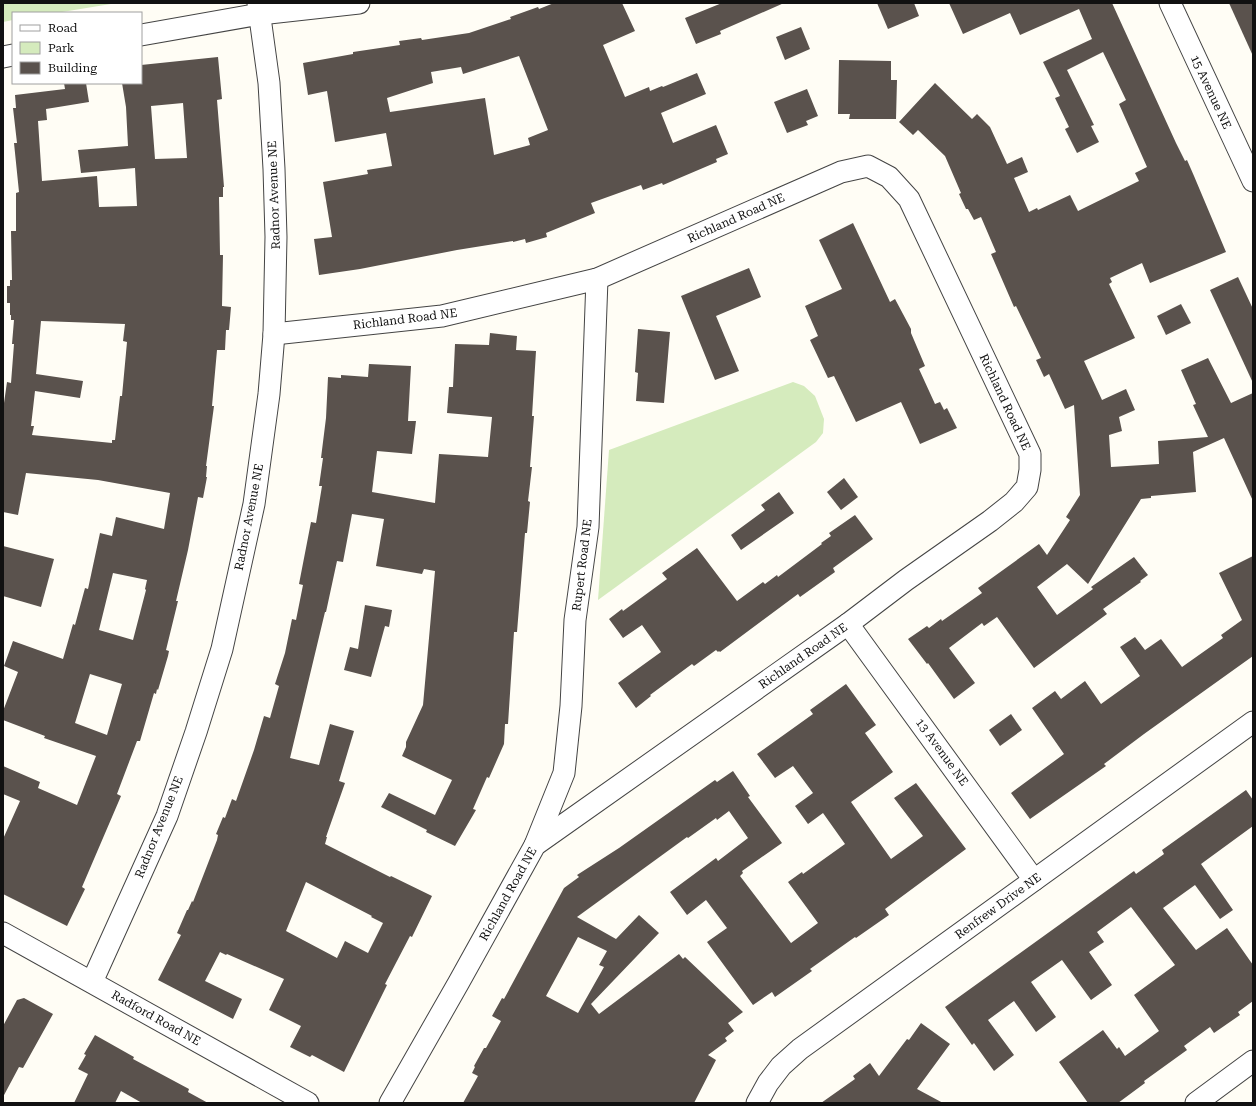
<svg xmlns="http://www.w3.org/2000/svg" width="1256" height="1106" viewBox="0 0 1256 1106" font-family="'Roboto Serif',serif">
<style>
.green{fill:#d5ebbd}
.building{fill:#5a524d;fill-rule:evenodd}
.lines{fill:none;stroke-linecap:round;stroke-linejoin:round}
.street-casing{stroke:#444;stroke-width:23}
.street{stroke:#fff;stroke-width:21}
.labels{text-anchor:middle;stroke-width:4;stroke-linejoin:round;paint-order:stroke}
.street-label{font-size:12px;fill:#111;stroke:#fff}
</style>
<rect width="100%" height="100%" fill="#fffdf5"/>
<g class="green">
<polygon points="3,3 117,3 56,13 13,13 13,20 3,22"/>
<polygon points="793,382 804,386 815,396 824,419 823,433 816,442 598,600 609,450"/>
</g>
<g class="building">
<path d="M554,3H622L635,31L603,45L625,97L649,87L650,91L662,86L663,87L697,73L706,94L661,113L673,143L716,125L728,154L716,159L717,162L663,185L662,183L643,190L641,185L591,203L595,213L546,233L547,237L526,243L525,239L513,242V241L457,250L360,269L319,275L314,239L332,237L323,182L368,174L367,170L392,166L386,133L335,142L327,91L308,95L303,63L353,54V52L400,45L399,41L421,38L422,40L469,33L511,19L510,17L538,7L539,9ZM519,56L548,130L528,138L530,145L494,155L485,98L390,112L387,98L433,83L431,72L461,67L463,74Z"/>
<polygon points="722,3 784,3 720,31 721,34 696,44 685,18"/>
<polygon points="877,3 914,3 919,16 888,29"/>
<polygon points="949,3 1112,3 1176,143 1185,161 1187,160 1194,176 1226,252 1150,283 1142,263 1110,278 1112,282 1109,284 1135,338 1084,361 1102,400 1126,389 1135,410 1119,417 1122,431 1109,435 1111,467 1159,464 1158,441 1208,437 1193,405 1196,404 1181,370 1208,358 1231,403 1253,393 1253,501 1224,438 1193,452 1196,492 1151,496 1151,498 1141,499 1088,584 1067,564 1037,587 1057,615 1093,589 1091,587 1134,557 1148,575 1140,581 1141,582 1103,609 1107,614 1034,668 997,617 984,626 982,623 949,648 975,683 954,699 928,663 927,664 908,639 927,626 929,628 941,619 942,621 982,593 978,588 1039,544 1047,555 1070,520 1066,517 1080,495 1074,405 1065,409 1049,374 1044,377 1036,360 1041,358 1016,306 1014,307 991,254 996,252 981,217 974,220 968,209 966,209 959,194 961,193 945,156 918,130 913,135 899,122 935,83 972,119 977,114 990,127 1007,164 1022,157 1028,172 1014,178 1029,212 1037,208 1038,210 1070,195 1078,211 1139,181 1135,173 1147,167 1119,104 1126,100 1103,52 1067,70 1094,125 1091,126 1099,142 1077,153 1065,129 1069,127 1055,98 1060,96 1043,62 1092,39 1079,9 1020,35 1010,13 963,34"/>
<polygon points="1229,3 1253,3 1253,56"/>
<polygon points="801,27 810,49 785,60 776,37"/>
<path d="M218,57L222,99L217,100L224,187H223V197H219L220,255H223L222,306L231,307L229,330H226L225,350H217L212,406H214L206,466H207L206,477H207L203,498L198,497L188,550L176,601H178L166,650L169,651L168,656L158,690L157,689L156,694L154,693L140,741H137L117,794L121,796L82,887L85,889L67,926L3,894V839L20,801L3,794V766L40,782L38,788L77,805L96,756L44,738L45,736L3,720V711L18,672L4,666L13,641L63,659L73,624L75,625L85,588L88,589L100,533L112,536L116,517L164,529L170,493L98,480L26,473L18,515L3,512V410L7,382L11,383L14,344H12L14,320H11V315H10V303H7V286H10V280H12L11,231H16V193L19,192L14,143H17L13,108H16L15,95L65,89L64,83H86L89,102L46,109L47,120L38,121L42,181L97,176L99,207L137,206L135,168L81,173L78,150L128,146L126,107L122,83H141V65ZM183,103L187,158L155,159L151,106ZM41,321L125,324L123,341L127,342L122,396H120L115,440H112V443L32,435L34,426H31L35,391L80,398L83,381L36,374ZM113,573L147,580L145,589L146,590L133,640L99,630ZM90,674L122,684L107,735L75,723Z"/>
<polygon points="839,60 891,61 891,80 897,80 896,119 849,119 850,114 838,114"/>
<polygon points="807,89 818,116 806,121 808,125 787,133 774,102"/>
<polygon points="853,223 890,302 895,299 911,329 911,333 925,366 919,369 935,404 940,402 944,410 947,408 957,428 920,444 901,402 856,422 834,376 828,378 810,340 818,336 805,306 842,289 819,240"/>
<polygon points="749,268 761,297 716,316 739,371 715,380 681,296"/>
<polygon points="1238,277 1253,309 1253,383 1210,290"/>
<polygon points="1181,304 1191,323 1166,335 1157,316"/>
<polygon points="638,329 670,332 664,403 636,401 638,373 635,372"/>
<path d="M490,333L517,336L516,350L536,351L532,416H534L530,467H532L528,501L530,502L527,533H525L517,632H514L508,724H505L504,744L489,778L487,777L473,809L476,810L455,846L426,832L427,830L381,807L389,793L435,815L452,780L402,756L406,747V742L423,705L435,571L424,569L422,574L376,566L384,519L352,514L343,562L337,561L326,612H325L290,758L319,765L330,724L354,731L339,781L345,783L326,837H327L325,844L390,877L391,876L432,896L412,937L410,936L385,984L387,985L344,1072L312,1055L310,1057L290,1047L301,1026L269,1010L284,979L227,954L226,955L220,952L205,981L242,999L233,1019L158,980L181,935L177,933L187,910H188L192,901L193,902L217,840L218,835L216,834L223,817L225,818L232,799L236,801L254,750L264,716L270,718L279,686L275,684L285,653L292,619L296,620L303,585L299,584L311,522L316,523L322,486H319L323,458H321L326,418L328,377L341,378V375L368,377L369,364L411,366L408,421H416L412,454L377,451L372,492L435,503L439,454L488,457L492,417L447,413L449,387H453L455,344L489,345ZM306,882L372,916L371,917L383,923L368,953L345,941L337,958L286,931Z"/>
<polygon points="844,478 858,497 841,510 827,492"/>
<polygon points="779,492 794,513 741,550 731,535 765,510 761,505"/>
<polygon points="855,515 873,539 833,568 835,572 800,597 798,594 720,652 719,651 718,652 716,650 694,666 692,664 650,695 651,696 636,708 618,683 661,652 642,625 623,638 609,619 622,609 623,611 667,579 662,573 697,548 737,601 763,582 765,584 777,575 778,577 822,544 821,543 831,536 829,533"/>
<polygon points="3,546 54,559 41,607 3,596"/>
<polygon points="1253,556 1253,656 1144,734 1104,764 1106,766 1030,819 1011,793 1064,754 1032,708 1055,691 1061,699 1085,681 1101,704 1140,676 1120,647 1135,637 1145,650 1161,639 1182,667 1223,638 1221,635 1242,620 1219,573"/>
<polygon points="365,605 392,610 389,627 385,626 371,677 344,670 350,647 358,649"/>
<path d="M846,684L876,725L865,733L893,772L851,802L891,859L923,836L894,798L916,783L966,849L885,909L889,915L856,938L855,937L810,969L812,971L775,997L772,992L753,1005L707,942L727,928L706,900L687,915L670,892L716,858L718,861L748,838L729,811L717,820L716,818L688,838L687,837L577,917L616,939L639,915L659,933L591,1004L599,1014L679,954L683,959L685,957L743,1012L728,1023L734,1031L725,1038L727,1041L708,1055L716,1060L694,1103H463L478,1076L472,1073L475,1067L474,1066L484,1048H486L501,1021L492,1016L502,998L504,999L564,888L579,877L577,875L619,848L715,780L717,782L733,771L750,796L748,797L782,843L742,871L743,873L740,876L791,943L818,923L788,882L802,872L803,874L845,844L823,813L808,824L795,806L813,793L793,766L775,778L757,754L813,714L810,710ZM578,937L607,951L599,965L604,967L578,1013L546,996Z"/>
<polygon points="1011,714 1022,730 1000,746 989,730"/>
<polygon points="1246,790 1253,800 1253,826 1201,864 1233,910 1220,919 1195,885 1163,908 1196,950 1227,928 1253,965 1253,1001 1238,1012 1240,1015 1214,1033 1210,1027 1184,1046 1187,1050 1144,1081 1145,1083 1118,1103 1088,1103 1059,1062 1103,1030 1117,1049 1119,1047 1125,1056 1159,1031 1134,995 1175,965 1131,907 1097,932 1104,942 1089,952 1112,985 1091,1000 1062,960 1031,982 1056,1017 1036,1032 1014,1001 988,1020 1014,1055 994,1071 974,1043 972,1045 945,1007 1134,871 1136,874 1164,854 1162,850"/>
<polygon points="24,998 53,1014 23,1068 19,1067 3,1097 3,1026 17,1000"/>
<polygon points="921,1023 950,1044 917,1089 943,1103 821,1103 855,1079 853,1076 870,1063 879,1076 907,1039 909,1040"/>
<polygon points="95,1035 134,1057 133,1059 189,1089 188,1092 208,1103 142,1103 121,1091 115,1103 74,1103 88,1074 78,1069 86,1055 84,1054"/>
</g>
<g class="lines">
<g class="street-casing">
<g id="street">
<polyline points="1170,3 1253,181"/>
<polyline points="141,35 260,14 359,3"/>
<polyline points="3,57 13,55"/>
<polyline points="274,334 442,316 597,279 841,172 868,166 889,177 909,199 1030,454 1030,470 1027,487 1014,502 990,521 906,580 848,624 535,845 459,982 390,1103"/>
<polyline points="848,624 1034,880"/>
<polyline points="535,845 564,773 571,706 575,620 588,527 597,279"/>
<polyline points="3,933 308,1103"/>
<polyline points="92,982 167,816 196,732 222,649 254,504 269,394 274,334 276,237 274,169 269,83 258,3"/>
<polyline points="757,1103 768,1083 781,1066 800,1049 1253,722"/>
<polyline points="1196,1103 1253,1061"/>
</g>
</g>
<use href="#street" class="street"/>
</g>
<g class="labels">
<g class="street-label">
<text transform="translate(1211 92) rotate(65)" y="4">15 Avenue NE</text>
<text transform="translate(274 195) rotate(-92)" y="4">Radnor Avenue NE</text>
<text transform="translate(736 218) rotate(-24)" y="4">Richland Road NE</text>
<text transform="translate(405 319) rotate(-7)" y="4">Richland Road NE</text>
<text transform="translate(1005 402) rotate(65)" y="4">Richland Road NE</text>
<text transform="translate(249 517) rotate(-79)" y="4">Radnor Avenue NE</text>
<text transform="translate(582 565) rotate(-83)" y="4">Rupert Road NE</text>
<text transform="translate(803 656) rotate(-35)" y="4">Richland Road NE</text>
<text transform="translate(942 752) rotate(54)" y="4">13 Avenue NE</text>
<text transform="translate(159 827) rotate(-68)" y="4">Radnor Avenue NE</text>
<text transform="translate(508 894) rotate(-61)" y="4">Richland Road NE</text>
<text transform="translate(998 906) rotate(-36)" y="4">Renfrew Drive NE</text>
<text transform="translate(156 1018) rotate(29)" y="4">Radford Road NE</text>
</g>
</g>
<rect width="1256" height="1106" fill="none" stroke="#111111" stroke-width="8"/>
<rect x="12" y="12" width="130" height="72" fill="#ffffff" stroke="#a0a0a0"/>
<rect x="20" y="25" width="20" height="6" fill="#ffffff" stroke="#a0a0a0"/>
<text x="48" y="32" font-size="12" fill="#111111">Road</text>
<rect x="20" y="42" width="20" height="12" fill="#d5ebbd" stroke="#a0a0a0"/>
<text x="48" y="52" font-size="12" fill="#111111">Park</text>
<rect x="20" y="62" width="20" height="12" fill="#5a524d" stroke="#a0a0a0"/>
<text x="48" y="72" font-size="12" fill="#111111">Building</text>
</svg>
